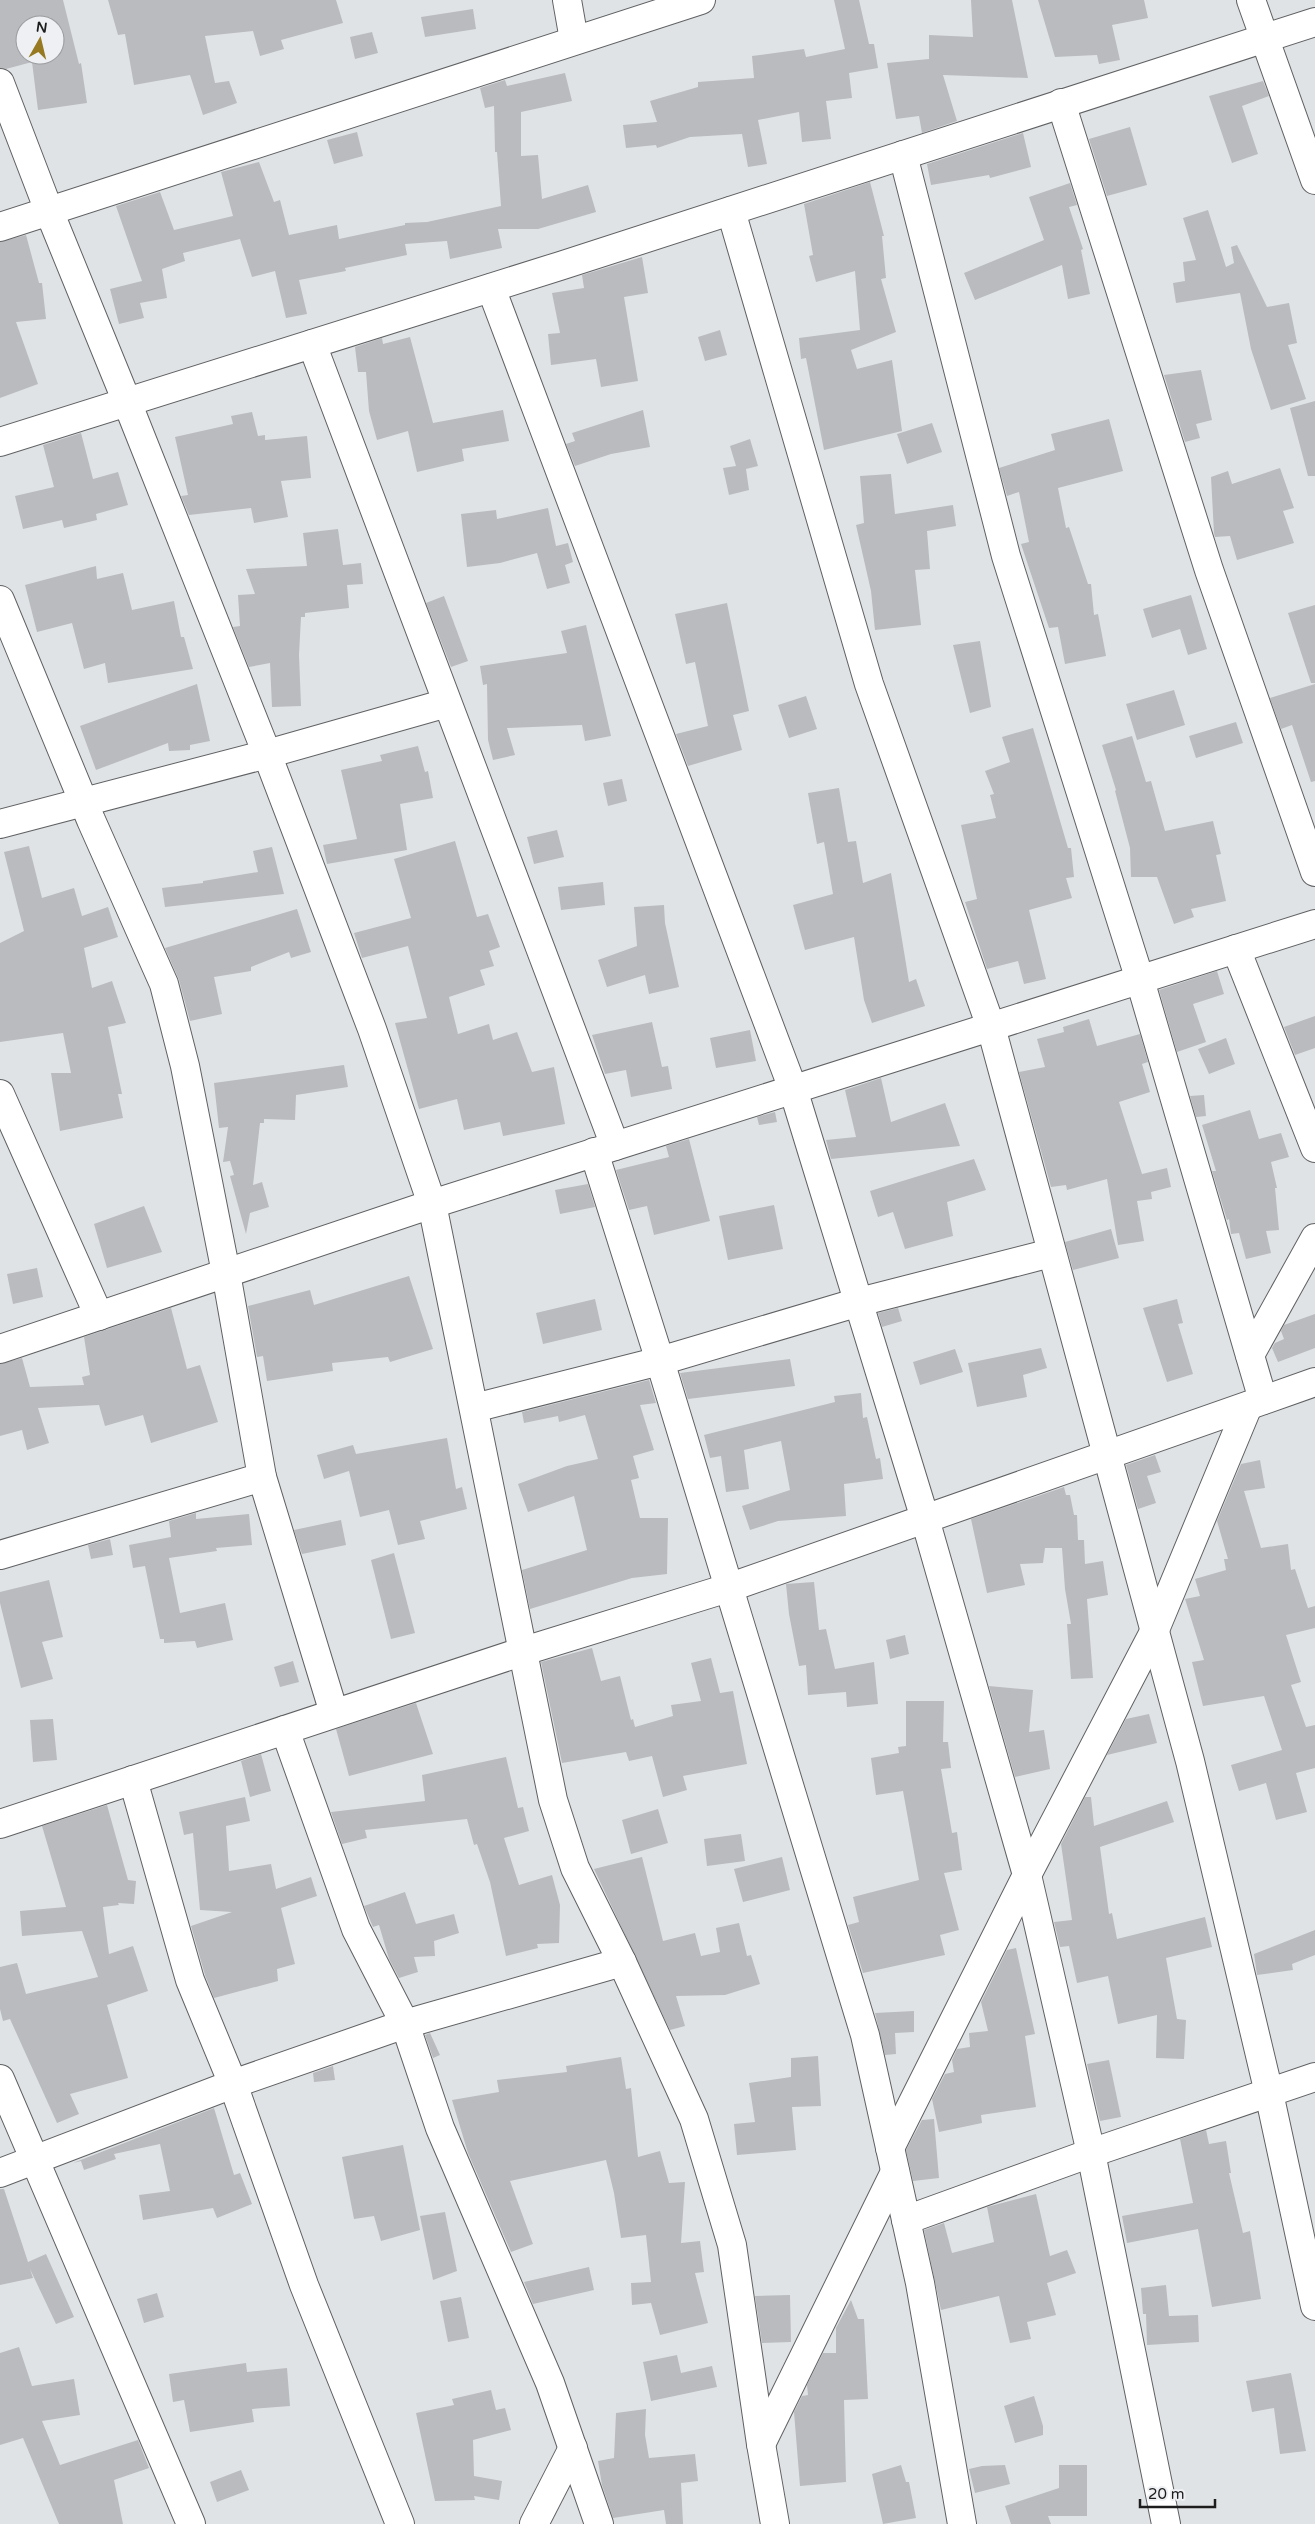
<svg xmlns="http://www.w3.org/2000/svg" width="1315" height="2524" viewBox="0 0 1315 2524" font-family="'Varela Round',sans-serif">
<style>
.building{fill:#b9bbbe;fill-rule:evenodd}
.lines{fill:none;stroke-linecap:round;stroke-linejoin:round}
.minor-casing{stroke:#5f6163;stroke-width:30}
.tertiary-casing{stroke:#5f6163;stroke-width:30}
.minor{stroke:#fff;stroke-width:28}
.tertiary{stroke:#fff;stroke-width:28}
</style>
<rect width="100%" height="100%" fill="#e0e3e5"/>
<g class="building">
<path d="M0,0H63L79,64L81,63L87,103L38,110L32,62L6,69L0,68ZM25,25H55V55H25Z"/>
<polygon points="108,0 336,0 343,23 281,40 284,49 260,56 253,31 205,36 215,83 229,81 237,103 203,115 190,75 134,85 125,34 118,35"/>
<polygon points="834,0 859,0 869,44 874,44 878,68 849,73 852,98 826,101 831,139 802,142 799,112 758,120 767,164 748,167 742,134 690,137 657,148 656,145 626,148 623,125 657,122 650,101 698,87 698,82 754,78 752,56 804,49 806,57 845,49"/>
<polygon points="971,0 1012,0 1028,78 943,75 957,121 922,133 919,116 896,119 887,63 929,59 929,35 973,37"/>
<polygon points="1038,0 1144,0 1148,18 1112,25 1120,60 1099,64 1097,55 1055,57"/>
<polygon points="473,9 476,29 425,37 421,17"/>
<polygon points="372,32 378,53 355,59 350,37"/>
<polygon points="565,73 572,101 521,112 521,156 538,155 542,199 588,185 596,212 538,229 498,229 502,248 450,259 447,241 405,244 407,255 345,268 346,271 299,280 307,314 286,318 275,271 252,277 240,239 183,253 185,261 162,269 167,298 140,303 144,318 119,324 110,289 142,281 116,206 160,192 174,230 233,216 221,172 259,162 274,202 280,200 289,235 337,225 339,239 405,225 405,223 427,222 501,206 497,152 495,152 494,106 485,108 480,88 505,80 507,86"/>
<polygon points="1263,81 1269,96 1242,106 1258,154 1232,163 1209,96"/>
<polygon points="1130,127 1147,185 1107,196 1089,139"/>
<polygon points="357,132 363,156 334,164 327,140"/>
<polygon points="1023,133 1031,167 990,178 989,175 931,185 927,164"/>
<polygon points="870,182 884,236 882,236 886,278 881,279 896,332 851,350 857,369 892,360 902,431 824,450 806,358 801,359 799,338 860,330 855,271 816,282 809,256 813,255 804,204"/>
<polygon points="1070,183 1077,205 1069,207 1083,249 1081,250 1090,294 1068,299 1062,265 975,300 964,273 1044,240 1029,197"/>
<polygon points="1208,210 1226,267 1234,263 1231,247 1237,245 1267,307 1289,303 1297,343 1288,345 1306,399 1271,410 1251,349 1240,293 1176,303 1173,283 1185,281 1183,262 1196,260 1183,218"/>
<polygon points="26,235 39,283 42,283 46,319 16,322 38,384 0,398 0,242"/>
<polygon points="642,257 648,293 624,297 638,381 601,387 596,359 551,365 548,334 560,333 552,293 584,288 582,275"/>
<polygon points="720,330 727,355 705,361 698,337"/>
<polygon points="410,337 433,423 503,410 509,441 462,449 464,461 417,472 408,431 377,440 369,411 366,372 358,372 355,347 382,338 383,344"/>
<polygon points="1201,370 1212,420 1196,424 1200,438 1185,442 1164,375"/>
<polygon points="1315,401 1315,476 1308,476 1290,408"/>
<polygon points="643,410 650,447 611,454 575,466 566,444 575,441 572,433"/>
<polygon points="252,412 258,436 265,435 265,440 307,436 311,478 281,481 288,517 254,523 251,508 189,515 181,496 188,495 175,437 233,424 231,416"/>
<polygon points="1109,419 1123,471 1058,488 1066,528 1069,527 1088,584 1091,584 1094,615 1098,614 1106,656 1065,664 1058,627 1049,628 1021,544 1029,542 1019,492 1007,496 999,468 1055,450 1051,434"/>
<polygon points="932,423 942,452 907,464 897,434"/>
<polygon points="81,433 93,479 118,472 128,505 96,514 97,520 64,528 62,520 23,529 15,496 54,487 43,445"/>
<polygon points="750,439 758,466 746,469 749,490 729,495 723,468 736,466 730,446"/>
<polygon points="1280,468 1294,508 1283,511 1294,543 1237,560 1230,536 1215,537 1214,533 1211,477 1228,471 1232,484"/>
<polygon points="891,474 895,514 953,505 956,526 927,531 930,569 915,570 921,625 875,630 871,591 856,525 864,523 860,476"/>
<polygon points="548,508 556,546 568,543 573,562 565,565 570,583 547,589 537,553 500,563 467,567 461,514 496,510 497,519"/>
<polygon points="338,529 343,565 361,563 363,584 347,585 349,608 305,613 305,617 301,617 299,655 301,706 272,707 270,663 249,667 233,627 240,626 238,595 255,594 246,569 307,566 303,533"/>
<polygon points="96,566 97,579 123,573 132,610 174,601 181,637 184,637 193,669 108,683 105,663 84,669 72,623 37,632 25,585"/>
<polygon points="1191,595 1207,649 1188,655 1180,629 1152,638 1143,609"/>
<polygon points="444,596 468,661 451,667 426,603"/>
<polygon points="727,603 749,711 733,715 742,750 688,766 676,734 708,726 695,662 686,664 675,614"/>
<polygon points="1315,605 1315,683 1311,683 1288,613"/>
<polygon points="586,625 611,736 585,741 582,725 507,728 515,755 493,760 488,740 487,684 483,685 480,666 567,653 561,631"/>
<polygon points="980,641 991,707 970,713 953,645"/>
<polygon points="197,684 210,741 190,745 190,750 169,751 168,743 96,770 80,726"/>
<polygon points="1315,684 1315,781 1311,782 1292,725 1281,729 1270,698"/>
<polygon points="1174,690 1185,725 1137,740 1126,704"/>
<polygon points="806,696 817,729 789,738 778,705"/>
<polygon points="1236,722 1243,743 1196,758 1189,736"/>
<polygon points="1033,728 1068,848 1071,848 1074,877 1066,878 1072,898 1029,910 1046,979 1024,984 1018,961 987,969 965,902 977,899 961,825 996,818 990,795 994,794 985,771 1010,762 1002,737"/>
<polygon points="1132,736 1146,782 1151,781 1165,831 1213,821 1221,854 1216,855 1226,901 1191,909 1194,917 1174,924 1157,877 1131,877 1130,848 1115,791 1116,790 1102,745"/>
<polygon points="418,746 425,772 428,771 433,798 400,804 407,850 327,864 323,845 357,839 341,770 382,761 380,755"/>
<polygon points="622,779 627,801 608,806 603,783"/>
<polygon points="839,788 848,842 856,841 863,883 891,873 909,982 916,979 925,1006 872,1023 864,1000 854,937 805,950 793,905 833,894 824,842 817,844 808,793"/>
<polygon points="557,830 564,857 534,864 527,837"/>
<polygon points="455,841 477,917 488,914 500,947 489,951 494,966 480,970 485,985 449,997 458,1034 489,1024 493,1040 517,1032 532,1072 554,1067 565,1124 503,1136 500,1122 464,1130 457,1099 419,1109 395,1023 427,1018 408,946 362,958 354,933 411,918 394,859"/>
<polygon points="29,846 42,898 74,888 82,916 108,907 118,937 84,948 92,988 112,981 126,1023 108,1027 122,1094 118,1094 123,1118 60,1131 51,1073 71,1073 63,1033 0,1042 0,943 24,931 4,852"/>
<polygon points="272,847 284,894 165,907 162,888 203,883 203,881 258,872 253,851"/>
<polygon points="603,882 605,905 561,910 558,887"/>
<polygon points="664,905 665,923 679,987 649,994 645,975 607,987 598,960 637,946 634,907"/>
<polygon points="297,909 311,952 291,958 289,952 251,967 251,971 214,977 222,1014 190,1021 179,980 165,948"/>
<polygon points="1217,971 1224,994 1193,1004 1206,1042 1177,1052 1159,990"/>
<polygon points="1315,1016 1315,1048 1295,1055 1284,1027"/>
<polygon points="1089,1019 1097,1046 1140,1034 1148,1062 1142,1064 1150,1092 1119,1102 1142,1174 1167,1168 1171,1187 1151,1192 1152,1199 1137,1201 1144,1241 1118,1245 1107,1179 1067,1190 1066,1185 1051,1187 1019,1072 1045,1067 1037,1039 1064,1032 1063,1027"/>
<polygon points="652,1022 662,1067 668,1066 672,1089 631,1097 626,1070 605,1074 592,1035"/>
<polygon points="750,1030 756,1061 716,1068 710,1038"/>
<polygon points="1226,1038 1235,1064 1209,1074 1198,1049"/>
<polygon points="344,1065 348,1087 296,1095 295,1120 264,1119 264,1123 260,1123 253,1185 262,1182 269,1207 250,1213 246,1234 230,1176 234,1175 230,1161 223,1162 228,1127 219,1128 214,1083"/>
<polygon points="881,1078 891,1122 945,1103 960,1146 831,1159 826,1140 856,1137 845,1090"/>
<polygon points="1204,1095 1206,1116 1196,1117 1190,1096"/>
<polygon points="1250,1110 1259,1139 1281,1133 1289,1157 1271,1162 1277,1188 1275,1188 1279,1230 1266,1231 1271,1253 1246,1259 1239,1233 1231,1234 1229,1219 1227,1220 1212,1171 1216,1171 1202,1125"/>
<polygon points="775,1112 777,1122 759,1125 757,1117"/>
<polygon points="689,1139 710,1221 654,1235 647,1206 629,1210 616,1170 669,1157 666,1146"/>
<polygon points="974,1159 986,1190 947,1202 953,1236 905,1249 893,1212 878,1217 870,1191"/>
<polygon points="588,1184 595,1207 560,1214 555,1190"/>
<polygon points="774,1205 783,1249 728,1260 719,1216"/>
<polygon points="144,1206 162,1252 107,1268 94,1224"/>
<polygon points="1111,1229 1119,1258 1073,1270 1065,1242"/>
<polygon points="37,1268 43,1297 13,1304 7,1274"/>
<polygon points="409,1276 433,1349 390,1362 388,1357 332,1363 333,1371 267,1381 263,1356 257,1357 248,1306 310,1290 314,1305"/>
<polygon points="595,1299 602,1330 543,1344 536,1313"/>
<polygon points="1177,1299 1183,1323 1178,1324 1193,1374 1167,1382 1143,1308"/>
<polygon points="171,1308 187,1369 200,1365 218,1422 151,1443 143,1415 105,1426 99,1405 38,1408 49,1443 27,1450 22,1430 0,1436 0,1364 22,1358 30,1387 84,1385 82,1377 90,1375 84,1337"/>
<polygon points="898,1308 902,1321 882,1327 878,1313"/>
<polygon points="1315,1314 1315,1348 1278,1362 1272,1348 1275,1343 1284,1339 1281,1331 1284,1325"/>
<polygon points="1041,1348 1047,1368 1023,1375 1027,1397 977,1407 968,1363"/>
<polygon points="955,1349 963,1372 920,1385 913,1362"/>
<polygon points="790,1359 795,1386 688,1399 680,1373"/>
<polygon points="649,1380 656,1403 640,1405 654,1450 633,1456 639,1478 631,1480 640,1518 668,1518 667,1574 632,1578 530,1609 522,1570 587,1550 574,1496 528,1512 518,1484 567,1466 598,1459 585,1415 559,1422 558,1416 524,1423 522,1412"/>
<polygon points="861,1393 863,1418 867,1417 876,1459 880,1458 883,1479 844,1484 846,1516 778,1521 750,1530 742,1506 790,1490 781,1441 744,1450 749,1489 726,1492 721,1456 710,1458 704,1435 835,1402 834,1396"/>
<polygon points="447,1438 456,1489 462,1487 467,1509 420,1521 425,1539 398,1545 389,1510 360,1517 349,1471 324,1479 317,1455 353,1445 356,1454"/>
<polygon points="1155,1455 1161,1472 1147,1476 1156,1503 1138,1509 1126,1465"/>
<polygon points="1260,1460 1265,1488 1244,1491 1261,1548 1288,1544 1291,1570 1295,1569 1308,1608 1315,1606 1315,1628 1286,1635 1301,1682 1291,1685 1306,1727 1315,1725 1315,1768 1296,1773 1307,1812 1276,1820 1266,1783 1239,1791 1231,1765 1282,1750 1264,1696 1203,1706 1192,1662 1204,1660 1185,1599 1200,1596 1195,1579 1226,1570 1224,1559 1228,1559 1217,1521 1241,1464"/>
<polygon points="1064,1487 1066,1495 1070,1495 1074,1515 1077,1515 1078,1540 1084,1540 1085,1564 1103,1561 1108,1595 1087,1599 1093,1678 1071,1679 1067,1624 1071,1624 1065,1589 1062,1548 1045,1548 1043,1563 1020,1564 1025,1585 987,1593 971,1519"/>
<polygon points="196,1513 196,1519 249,1514 252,1545 216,1548 217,1551 169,1558 180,1613 225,1603 233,1640 197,1648 195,1641 164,1643 164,1639 160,1639 145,1566 133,1568 129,1545 171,1537 169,1521"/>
<polygon points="341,1520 346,1545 302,1554 294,1530"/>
<polygon points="110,1539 113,1555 91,1559 88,1545"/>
<polygon points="394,1553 415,1633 391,1639 371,1560"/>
<polygon points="49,1580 63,1637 42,1642 53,1679 21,1688 0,1603 0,1592"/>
<polygon points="814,1582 819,1630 826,1629 835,1669 874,1662 878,1704 847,1707 846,1692 808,1695 806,1665 799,1666 789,1614 786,1584"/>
<polygon points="905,1635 909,1654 890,1659 886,1640"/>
<polygon points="592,1648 601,1681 620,1676 631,1720 633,1719 635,1727 673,1716 671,1705 701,1701 691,1663 711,1658 720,1693 733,1691 747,1764 683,1776 687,1790 663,1797 652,1756 629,1761 626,1752 562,1763 541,1662"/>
<polygon points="293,1661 299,1682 280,1687 274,1667"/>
<polygon points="989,1686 1033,1690 1029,1732 1044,1730 1050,1769 1015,1777"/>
<polygon points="906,1701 944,1701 943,1742 948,1742 951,1768 941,1769 952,1833 957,1832 962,1870 944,1873 959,1930 940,1935 945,1955 863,1973 848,1925 859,1922 853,1897 919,1880 903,1791 876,1795 871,1758 899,1753 898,1747 906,1746"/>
<polygon points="416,1703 433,1754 349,1776 336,1729"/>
<polygon points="1149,1714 1157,1743 1107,1755 1126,1719"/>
<polygon points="53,1719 57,1760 33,1762 30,1720"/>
<polygon points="261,1754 271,1791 250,1797 241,1761"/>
<polygon points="506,1757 518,1808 523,1807 529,1831 504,1838 519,1885 552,1875 560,1905 559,1943 537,1944 538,1948 506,1956 490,1882 477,1844 474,1845 467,1819 365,1830 367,1838 342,1844 331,1812 425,1801 422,1775"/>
<polygon points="245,1797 250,1821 226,1826 229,1871 271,1864 276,1889 311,1877 317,1896 281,1908 295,1964 277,1969 278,1981 214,1998 205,1975 191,1926 232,1912 200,1910 193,1833 184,1835 179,1812"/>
<polygon points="1085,1797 1091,1797 1094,1826 1167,1801 1174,1822 1100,1847 1109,1914 1112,1913 1117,1939 1205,1917 1212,1947 1166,1958 1177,2019 1186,2020 1184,2059 1156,2058 1157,2015 1118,2024 1108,1976 1077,1983 1069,1946 1060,1947 1054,1922 1072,1920 1061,1844"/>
<polygon points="107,1805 128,1880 136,1881 134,1904 118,1903 119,1905 103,1907 109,1954 133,1946 148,1991 107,2005 128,2078 70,2094 79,2114 57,2123 10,2019 3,2021 0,2009 0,1967 17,1963 26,1994 98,1977 82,1931 22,1936 20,1911 66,1907 42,1826"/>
<polygon points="658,1809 668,1843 631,1854 622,1820"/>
<polygon points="741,1834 745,1861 707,1866 704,1839"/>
<polygon points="642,1857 663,1941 695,1933 701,1956 720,1952 716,1928 739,1923 747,1956 751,1955 760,1984 725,1995 676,1996 685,2026 670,2030 594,1869"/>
<polygon points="782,1857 790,1890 743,1902 734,1869"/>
<polygon points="405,1892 416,1924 454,1914 459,1933 434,1941 435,1956 414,1957 418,1972 399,1978 389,1959 379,1925 373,1927 364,1906"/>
<polygon points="1315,1930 1315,1955 1292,1964 1293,1970 1257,1975 1254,1954"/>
<polygon points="1016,1948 1035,2034 1025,2036 1036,2107 981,2115 982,2123 939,2132 932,2099 945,2074 954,2072 952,2060 957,2049 970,2047 969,2033 988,2031 981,2002 1007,1950"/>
<polygon points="914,2011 914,2032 895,2033 896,2054 885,2055 875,2013"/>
<polygon points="430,2033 440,2055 433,2058 425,2035"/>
<polygon points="818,2056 821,2106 792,2107 796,2150 737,2155 734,2124 755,2122 749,2083 791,2077 791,2058"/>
<polygon points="621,2057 626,2089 631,2088 638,2157 660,2151 669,2183 685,2182 681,2243 700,2241 704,2272 695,2273 708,2323 660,2335 651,2303 632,2305 631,2283 651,2282 646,2235 621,2238 614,2193 606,2160 510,2181 533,2244 511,2252 468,2153 452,2100 499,2092 497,2080 567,2072 566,2066"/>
<polygon points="1109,2060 1121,2117 1100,2121 1087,2064"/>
<polygon points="333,2066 335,2080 314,2082 313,2073"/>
<polygon points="214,2108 234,2175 240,2173 252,2204 217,2218 213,2208 143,2220 139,2195 170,2191 160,2144 114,2154 116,2159 84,2170 81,2161 73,2163"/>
<polygon points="934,2119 939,2178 913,2181 906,2150 922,2120"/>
<polygon points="1206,2130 1209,2144 1226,2141 1231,2173 1229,2173 1243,2233 1250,2231 1261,2299 1212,2307 1198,2229 1127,2243 1122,2216 1193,2203 1180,2139"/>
<polygon points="403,2145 420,2230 381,2241 374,2216 354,2219 342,2157"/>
<polygon points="0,2189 4,2189 28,2262 46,2254 74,2317 56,2324 30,2269 33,2278 0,2285"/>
<polygon points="1036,2194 1050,2256 1067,2250 1076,2273 1047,2283 1056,2315 1027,2322 1031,2339 1010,2343 999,2296 941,2310 924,2230 944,2223 952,2253 994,2242 987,2207"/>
<polygon points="445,2212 457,2271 433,2280 420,2216"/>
<polygon points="589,2267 594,2290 533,2304 524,2282"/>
<polygon points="1166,2285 1169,2316 1198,2315 1199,2342 1147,2345 1146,2314 1143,2314 1141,2288"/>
<polygon points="157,2293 164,2317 144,2323 137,2299"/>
<polygon points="790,2295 791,2342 762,2343 755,2296"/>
<polygon points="461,2297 469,2338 448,2342 440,2301"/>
<polygon points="851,2300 858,2319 864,2319 868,2399 844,2400 846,2482 800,2486 794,2412 802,2396 808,2395 807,2385 823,2353 836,2353 836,2328"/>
<polygon points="19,2347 32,2386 74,2379 80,2415 42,2421 60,2465 138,2440 149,2468 114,2480 123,2524 59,2524 23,2438 0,2445 0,2353"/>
<polygon points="677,2355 681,2373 712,2366 717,2387 651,2401 643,2362"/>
<polygon points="246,2363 247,2372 287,2368 290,2406 252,2409 254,2422 190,2432 184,2400 173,2402 169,2374"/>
<polygon points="1291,2373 1306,2451 1280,2454 1274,2408 1252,2412 1246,2381"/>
<polygon points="491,2390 496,2410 505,2408 511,2430 473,2440 474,2476 502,2481 499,2500 474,2496 475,2500 435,2501 416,2413 454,2405 452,2399"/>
<polygon points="1034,2396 1043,2426 1043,2435 1015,2443 1004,2406"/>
<polygon points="646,2409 645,2435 649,2458 695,2454 698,2481 681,2483 683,2524 666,2524 664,2510 613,2518 602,2485 598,2461 614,2458 616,2413"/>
<polygon points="901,2465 906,2482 909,2482 916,2518 883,2524 872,2474"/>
<polygon points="1005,2465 1010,2484 975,2493 969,2469 982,2466"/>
<polygon points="1059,2465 1087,2465 1087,2516 1048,2516 1051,2524 1011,2524 1005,2506 1059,2488"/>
<polygon points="241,2470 249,2490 217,2502 210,2482"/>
</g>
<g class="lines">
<g class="minor-casing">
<g id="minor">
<polyline points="567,0 574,40"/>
<polyline points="1251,0 1315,180"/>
<polyline points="0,83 49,211 127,402 267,754 372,1029 432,1204 553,1800 575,1868 622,1962 694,2119 732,2245 761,2444 775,2524"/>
<polyline points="1061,103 1209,570 1315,872"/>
<polyline points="903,155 1006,556 1140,980 1263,1400"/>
<polyline points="731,211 869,684 991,1027 1190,1761 1269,2093 1315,2306"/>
<polyline points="491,288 793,1089 925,1519 1027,1875 1091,2153 1166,2524"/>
<polyline points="312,344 615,1146"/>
<polyline points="0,442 560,266 1315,22"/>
<polyline points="0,600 91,820 164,984 185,1066 226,1273 262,1477 334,1713"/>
<polyline points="0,824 267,754 447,703"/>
<polyline points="1236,949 1315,1148"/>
<polyline points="0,1094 99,1316"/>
<polyline points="594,1152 660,1361 865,2035 920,2283 962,2524"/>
<polyline points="0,1349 432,1204 1315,924"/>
<polyline points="1250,1355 1315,1238"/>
<polyline points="474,1408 660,1361 859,1302 1051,1253"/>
<polyline points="0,1555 262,1477"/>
<polyline points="285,1730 356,1929 405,2024 440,2128 550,2383 599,2524"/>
<polyline points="133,1780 190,1980 233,2084 304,2285 400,2524"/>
<polyline points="0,1824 524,1651 728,1588 1315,1382"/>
<polyline points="0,2079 191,2524"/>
<polyline points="890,2148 1027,1875 1154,1632 1248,1406"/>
<polyline points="0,2173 233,2084 405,2024 622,1962"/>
<polyline points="906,2220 1091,2153 1315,2077"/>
<polyline points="761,2444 895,2172"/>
<polyline points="534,2524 573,2448"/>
</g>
</g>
<g class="tertiary-casing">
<polyline id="tertiary" points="0,227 701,0"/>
</g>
<use href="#minor" class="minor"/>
<use href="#tertiary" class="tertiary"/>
</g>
<g transform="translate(40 40) rotate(8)"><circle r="24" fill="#eef0f3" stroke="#9a9c9e"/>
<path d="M0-4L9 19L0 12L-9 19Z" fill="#967921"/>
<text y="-8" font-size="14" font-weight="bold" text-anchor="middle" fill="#1d1d1e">N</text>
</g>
<path d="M1140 2499v8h75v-8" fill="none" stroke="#1d1d1e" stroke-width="2.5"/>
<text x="1148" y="2499" font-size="15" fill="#1d1d1e" stroke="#eef0f3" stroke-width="4" paint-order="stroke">20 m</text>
</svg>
